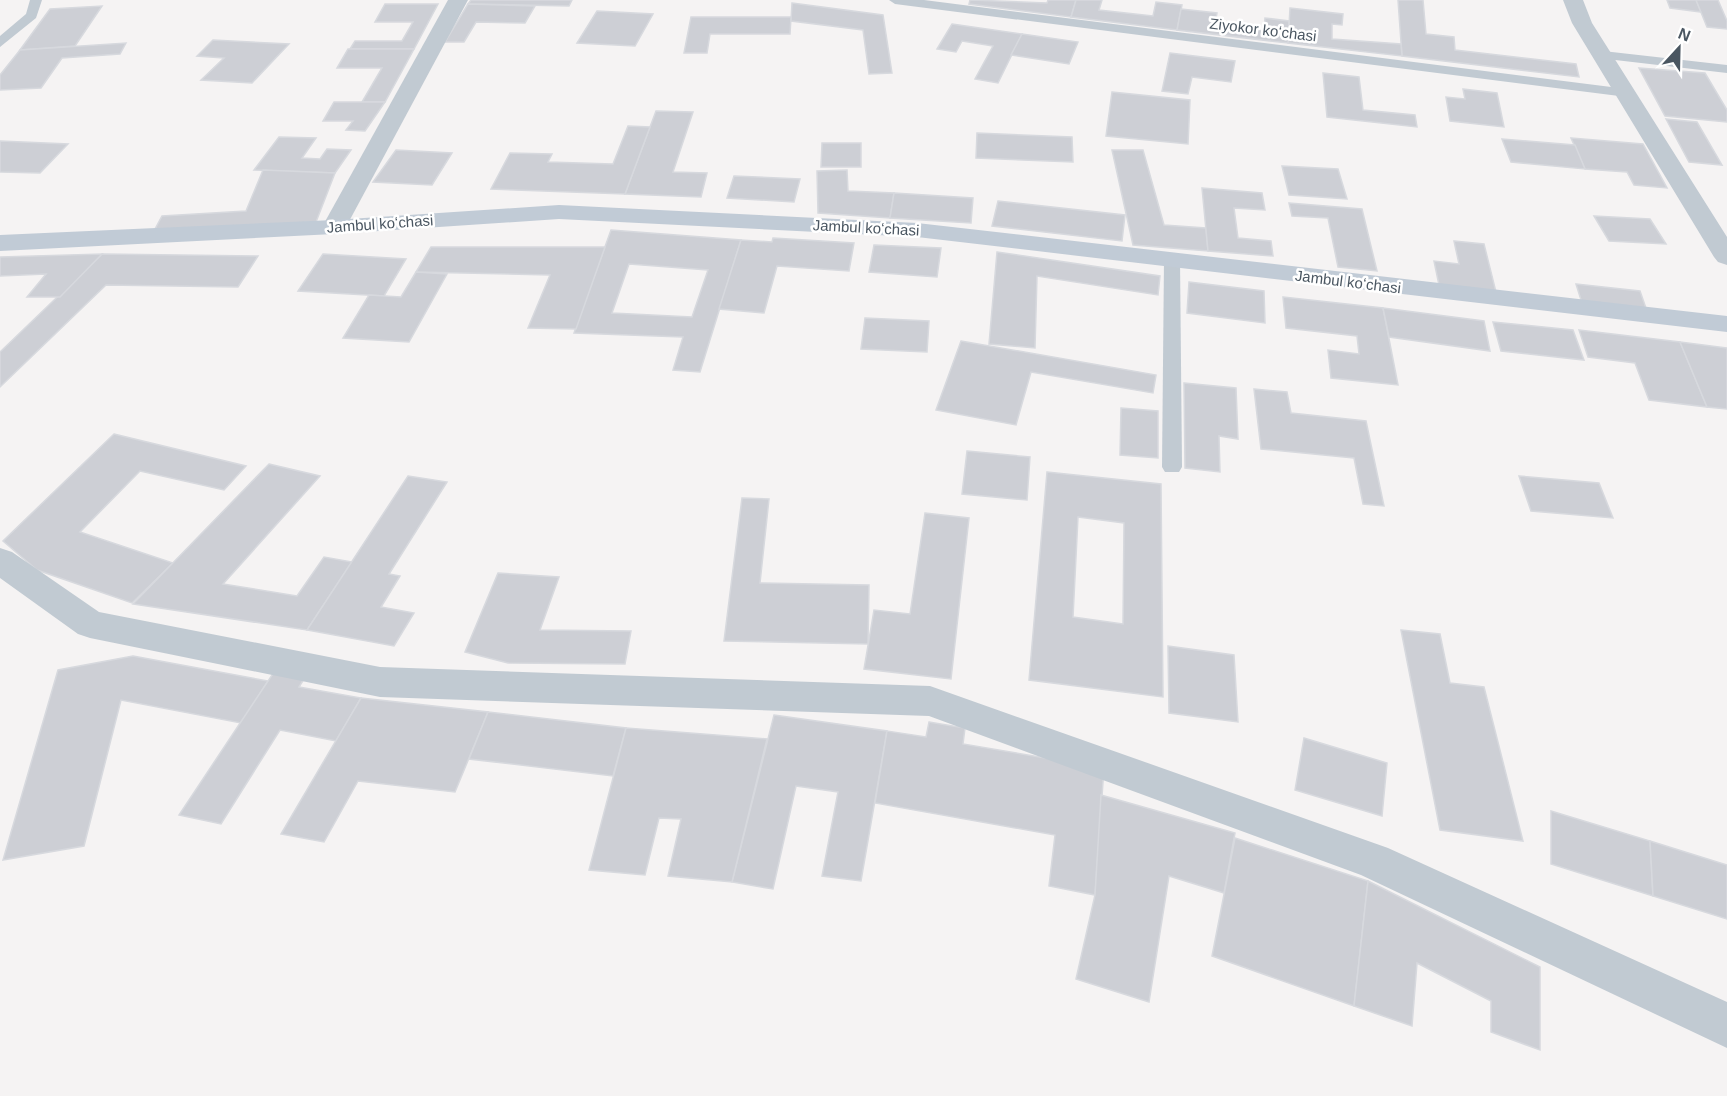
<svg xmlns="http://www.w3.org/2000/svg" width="1727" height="1096" viewBox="0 0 1727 1096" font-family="Helvetica,sans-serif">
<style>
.building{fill:#cdcfd5;stroke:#d7d9de;stroke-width:1.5;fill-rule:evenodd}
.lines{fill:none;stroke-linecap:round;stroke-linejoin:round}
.lane{fill:#c1cad2;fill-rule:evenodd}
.street{fill:#c1cad2;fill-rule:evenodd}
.secondary{fill:#c1cbd6;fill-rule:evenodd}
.labels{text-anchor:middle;stroke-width:5;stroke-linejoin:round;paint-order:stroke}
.far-street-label{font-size:15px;fill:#4a5661;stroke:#fff}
</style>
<rect width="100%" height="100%" fill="#f5f3f3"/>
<g class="building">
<polygon points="471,0 572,0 569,6 468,4"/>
<polygon points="970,0 1047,3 1048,0 1076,0 1071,17 969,4"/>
<polygon points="1076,0 1102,0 1099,10 1153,16 1156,2 1182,5 1177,30 1071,17"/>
<polygon points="1398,0 1423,0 1426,34 1454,37 1455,50 1576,64 1579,77 1402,56"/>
<polygon points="1667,0 1696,0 1701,12 1670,8"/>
<polygon points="1696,0 1718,0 1727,21 1727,29 1707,27"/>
<polygon points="792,3 883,15 892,73 869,74 863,30 791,21"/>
<polygon points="385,4 438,4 414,49 350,49 355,41 402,41 413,22 375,22"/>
<polygon points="468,4 535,6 525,23 476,22 464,42 445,42"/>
<polygon points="102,6 75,46 20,50 50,9"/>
<polygon points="1290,8 1343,14 1342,25 1332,24 1332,39 1401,44 1402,56 1288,43"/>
<polygon points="1181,9 1217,13 1215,25 1264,31 1265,18 1289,21 1288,43 1177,30"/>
<polygon points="597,11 653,14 635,46 577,43"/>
<polygon points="691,17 791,17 790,34 710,34 707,53 684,53"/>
<polygon points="952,24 1022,34 998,83 975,79 993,46 962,41 956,52 937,49"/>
<polygon points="1022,34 1078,42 1069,64 1011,55"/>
<polygon points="213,40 289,44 252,83 201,80 224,58 197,56"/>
<polygon points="126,43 120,54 62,58 41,88 0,90 0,75 20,50"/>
<polygon points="348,49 414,49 385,102 362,102 382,68 337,68"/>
<polygon points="1170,53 1235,61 1231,82 1192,77 1188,94 1162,91"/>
<polygon points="1639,68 1705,73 1727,110 1727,122 1665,116"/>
<polygon points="1323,73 1359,77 1363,110 1415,115 1417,127 1327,117"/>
<polygon points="1463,89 1497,93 1504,127 1450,121 1446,97 1465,99"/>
<polygon points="1112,92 1190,100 1188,144 1106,136"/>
<polygon points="334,102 385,102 365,131 346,130 353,121 323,121"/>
<polygon points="656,111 693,112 673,172 707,173 701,197 625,194"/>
<polygon points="1666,119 1697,122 1722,165 1689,162"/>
<polygon points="628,126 650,127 625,194 491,189 510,153 552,154 548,162 613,164"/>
<polygon points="977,133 1072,137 1073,162 976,158"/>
<polygon points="279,137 316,138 302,158 320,159 327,149 351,150 335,173 254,170"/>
<polygon points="1571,138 1643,144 1667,188 1634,185 1627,172 1585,169"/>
<polygon points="1502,139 1575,145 1585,169 1511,162"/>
<polygon points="0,141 68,144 40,173 0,172"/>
<polygon points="822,143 861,143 861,167 821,167"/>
<polygon points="396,150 452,153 432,185 373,182"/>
<polygon points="1112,150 1143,150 1164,225 1206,228 1208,251 1133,245"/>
<polygon points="1282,166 1338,169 1347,199 1289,195"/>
<polygon points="263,170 335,173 316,222 154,231 162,216 246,211"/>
<polygon points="847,170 848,191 894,193 890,218 818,213 817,171"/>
<polygon points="734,176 800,179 794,202 727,198"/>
<polygon points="1202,188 1262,193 1265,210 1234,208 1238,238 1271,241 1273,256 1208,251"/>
<polygon points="894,193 973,198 971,223 890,218"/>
<polygon points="998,201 1125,215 1122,241 992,226"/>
<polygon points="1289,203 1362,209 1377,271 1338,267 1328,218 1292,216"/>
<polygon points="1594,216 1650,219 1666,244 1609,241"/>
<path d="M611,230L741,240L700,372L673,370L683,337L574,333ZM629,264L708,270L692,317L612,313Z"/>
<polygon points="773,238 854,243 849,271 777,266 764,313 719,309 741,240 772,242"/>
<polygon points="1454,241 1484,244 1496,292 1439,285 1434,261 1459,264"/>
<polygon points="874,245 941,248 937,277 869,272"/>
<polygon points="431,247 605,247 576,329 528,328 550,275 416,272"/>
<polygon points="997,252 1160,276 1158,295 1037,276 1035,348 989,344"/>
<polygon points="102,254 258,256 238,287 106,285 0,387 0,352"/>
<polygon points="102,254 60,297 27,297 46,274 0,276 0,257"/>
<polygon points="323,254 406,259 384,296 298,291"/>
<polygon points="416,272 447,274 409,342 343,338 369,295 401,297"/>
<polygon points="1189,282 1264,291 1265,323 1187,313"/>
<polygon points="1576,284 1640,291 1647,311 1582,303"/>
<polygon points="1283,297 1383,308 1398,385 1331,378 1328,350 1359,354 1357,336 1286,328"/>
<polygon points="1383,308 1484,321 1490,351 1389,337"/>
<polygon points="865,318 929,321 927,352 861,349"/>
<polygon points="1493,322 1573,330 1584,360 1501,351"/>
<polygon points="1579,330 1680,342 1707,407 1649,400 1635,363 1588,357"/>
<polygon points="961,341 1156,375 1153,393 1031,372 1016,425 936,410"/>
<polygon points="1680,342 1727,348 1727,409 1707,407"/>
<polygon points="1184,383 1236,388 1238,439 1219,436 1220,472 1185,468"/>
<polygon points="1254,389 1287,392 1291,413 1366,421 1384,506 1363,504 1354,458 1261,449"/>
<polygon points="1121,408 1158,411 1158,458 1120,455"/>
<polygon points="114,434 246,466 224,490 140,471 80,532 173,563 132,603 37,570 3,541"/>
<polygon points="967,451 1030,457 1027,500 962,494"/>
<polygon points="269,464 320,476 223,584 297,596 324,557 352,562 307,630 133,604"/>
<path d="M1047,472L1161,484L1163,697L1029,680ZM1078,517L1124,523L1123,624L1073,617Z"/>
<polygon points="408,476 447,482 389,574 400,576 381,607 414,613 394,646 307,630"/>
<polygon points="1519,476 1599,483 1613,518 1531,511"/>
<polygon points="742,498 769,499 760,583 869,585 868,644 724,641"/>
<polygon points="925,513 969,518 951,679 864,669 874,610 910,614"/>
<polygon points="498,573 559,577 540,630 631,631 625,664 508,663 465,652"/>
<polygon points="1401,630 1440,634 1450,683 1484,687 1523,841 1440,830"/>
<polygon points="1168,646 1234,655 1238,722 1169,713"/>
<polygon points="133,656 268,681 241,723 121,700 84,846 3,860 58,670"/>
<polygon points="274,672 304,679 299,687 361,698 336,741 280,730 221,824 179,815"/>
<polygon points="361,698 488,712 455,792 358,781 324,842 281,834"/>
<polygon points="488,712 626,728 613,776 469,759"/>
<polygon points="774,715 887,731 861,881 822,876 838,792 796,786 773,889 732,882"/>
<polygon points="929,722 965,728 963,744 1104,768 1095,895 1049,886 1055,835 875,803 887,731 926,737"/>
<polygon points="626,728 767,739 732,882 668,876 681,819 659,818 645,875 589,870"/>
<polygon points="1304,738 1387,763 1382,816 1295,790"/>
<polygon points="1101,795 1235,833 1224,893 1169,876 1149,1002 1076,979 1095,895"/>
<polygon points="1551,811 1650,841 1653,896 1551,864"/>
<polygon points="1235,838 1368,881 1354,1006 1212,956"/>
<polygon points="1650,841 1727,865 1727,919 1653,896"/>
<polygon points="1368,881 1540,967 1540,1050 1491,1032 1491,1001 1417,963 1412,1026 1354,1006"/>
</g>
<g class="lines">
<g class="lane">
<polygon points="30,0 42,0 36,18 0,47 0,36 26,14"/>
<polygon points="889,0 924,0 1627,89 1634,93 1627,97 895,4"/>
<polygon points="1603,51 1727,65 1727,73 1598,58 1598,52"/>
<polygon points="1172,254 1180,259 1182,467 1179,472 1165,472 1162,467 1164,259"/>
</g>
<g class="street">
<polygon points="448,0 468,0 346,227 343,232 334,234 325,232 322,227"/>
<polygon points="1563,0 1583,0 1592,23 1727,237 1727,265 1718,262 1714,257 1572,23"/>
<polygon points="0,548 12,552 99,612 380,667 930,686 1388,848 1727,1002 1727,1048 1361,875 929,716 380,697 90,638 78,634 0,578"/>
</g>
<polygon class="secondary" points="559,205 917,223 1727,316 1727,332 917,237 559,219 334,234 0,251 0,235 334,220"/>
</g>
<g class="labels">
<g class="far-street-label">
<text transform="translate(1263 30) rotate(7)" y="5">Ziyokor koʻchasi</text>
<text transform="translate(380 224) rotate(-4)" y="5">Jambul koʻchasi</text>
<text transform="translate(866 228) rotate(3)" y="5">Jambul koʻchasi</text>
<text transform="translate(1348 282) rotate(7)" y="5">Jambul koʻchasi</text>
</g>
</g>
<g transform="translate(1679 48) rotate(22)" stroke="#ffffff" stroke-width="4.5" paint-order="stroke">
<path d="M0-4.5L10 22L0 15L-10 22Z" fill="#4a5661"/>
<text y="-9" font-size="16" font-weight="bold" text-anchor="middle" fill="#4a5661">N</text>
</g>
</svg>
